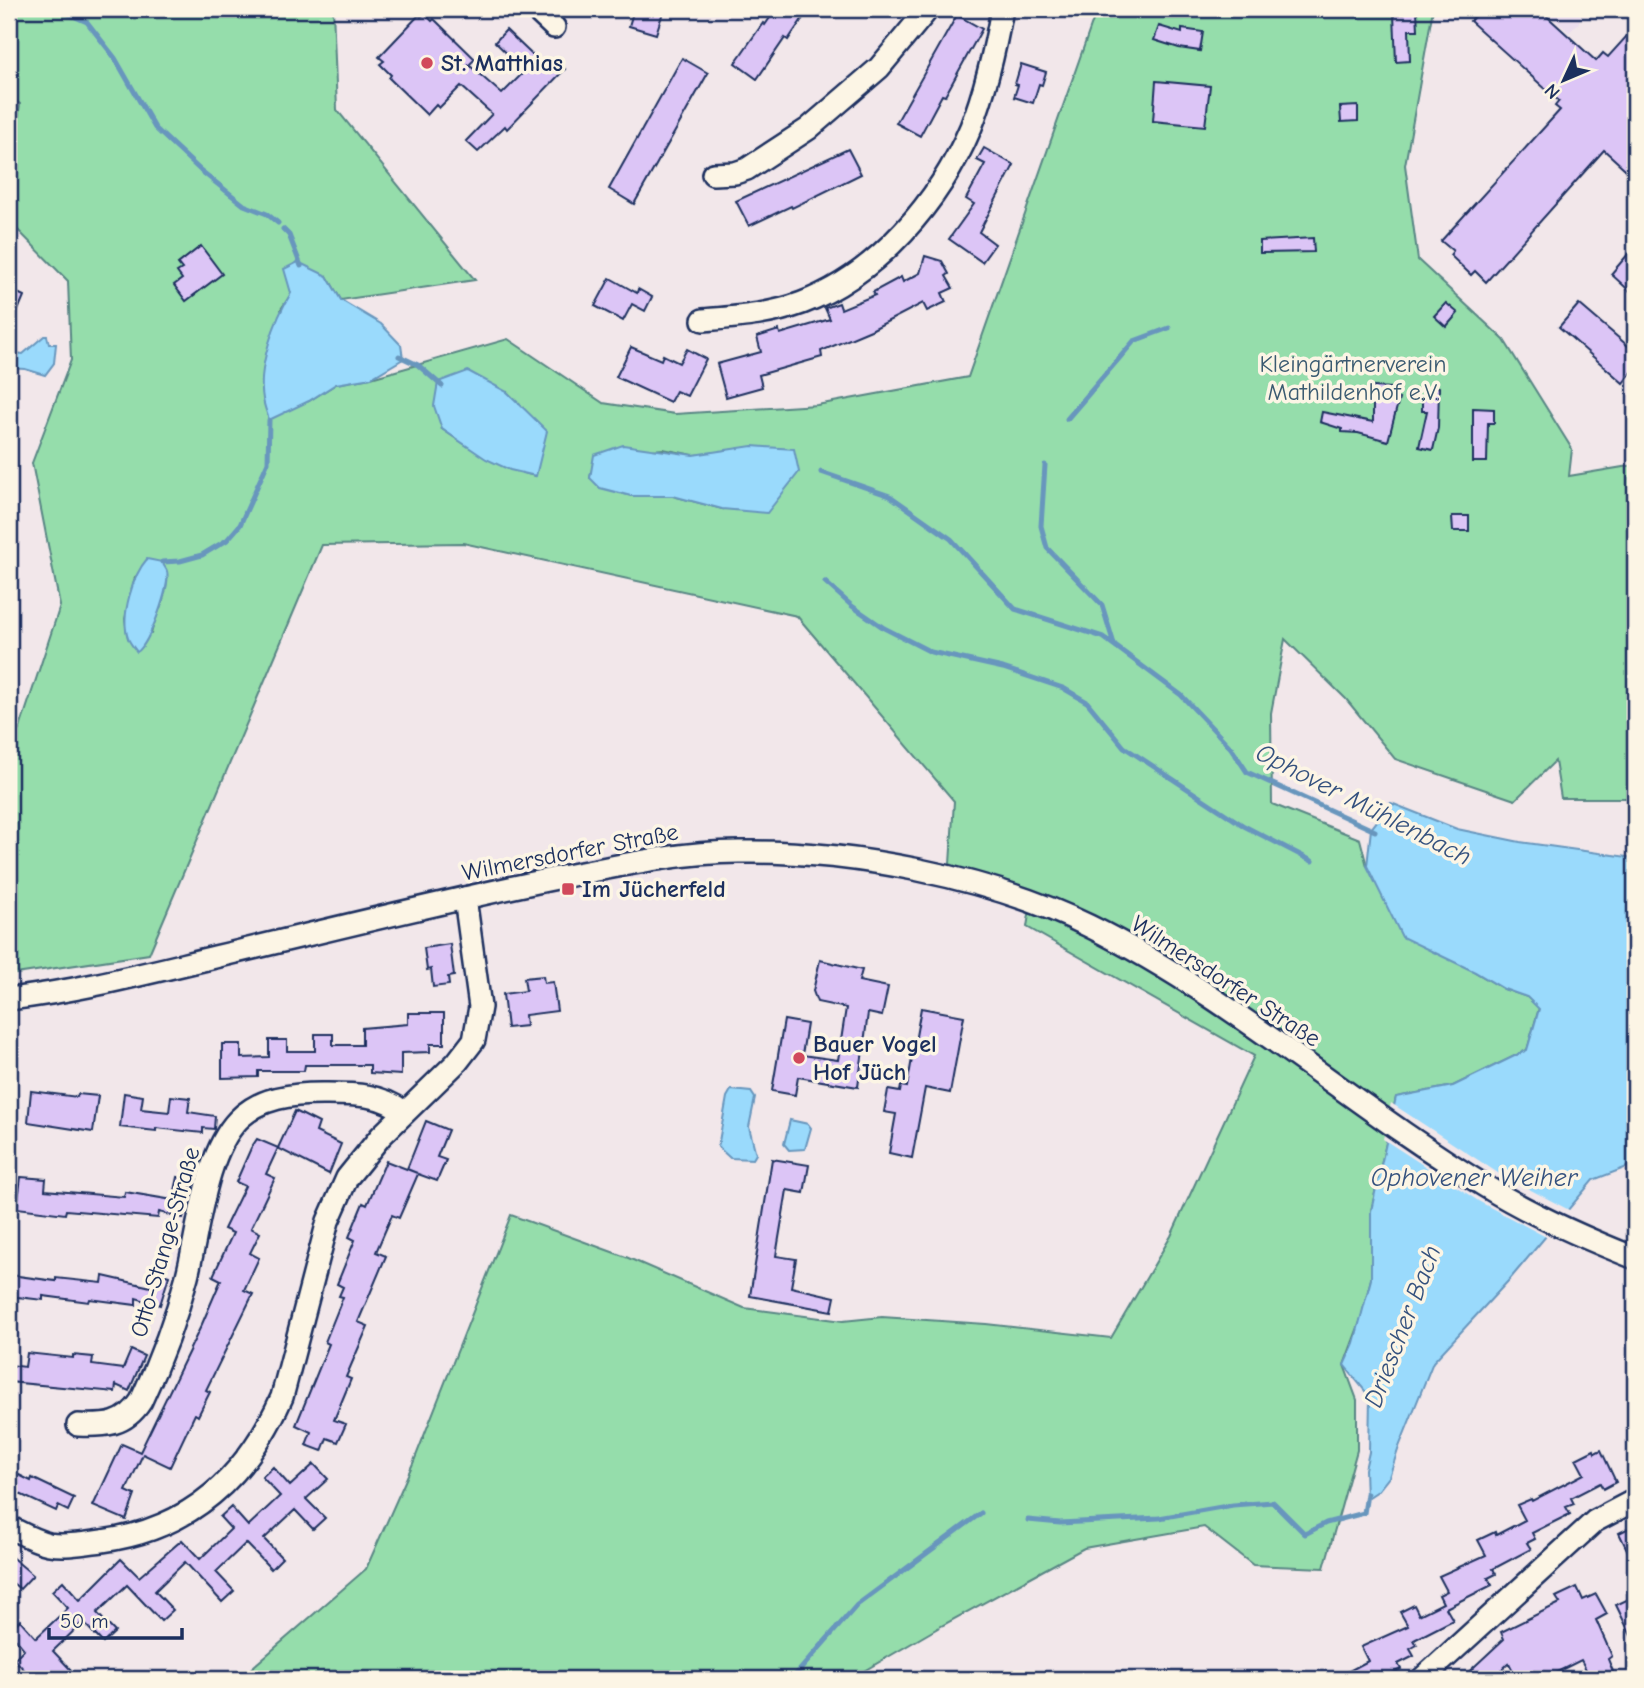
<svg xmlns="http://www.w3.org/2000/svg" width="1644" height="1688" viewBox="0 0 1644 1688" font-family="'Comic Neue',sans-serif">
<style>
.built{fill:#ebddee}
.green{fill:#95ddab;stroke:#588684;stroke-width:2;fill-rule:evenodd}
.water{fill:#9adafc;stroke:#6796bd;stroke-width:2}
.pier{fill:#f2e7ea}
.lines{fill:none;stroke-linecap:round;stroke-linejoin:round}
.stream{stroke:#6796bd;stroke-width:5}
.building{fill:#dcc5f6;stroke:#1b2f5e;stroke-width:2}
.minor-casing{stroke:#1b2f5e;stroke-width:26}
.minor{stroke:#fcf5e5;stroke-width:21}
.poi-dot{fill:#d1495b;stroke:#fcf5e5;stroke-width:2.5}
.labels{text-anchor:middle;stroke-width:7;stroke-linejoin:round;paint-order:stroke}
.poi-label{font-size:24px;font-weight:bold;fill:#1b2f5e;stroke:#fcf5e5;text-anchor:start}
.park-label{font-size:24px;fill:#3a5a71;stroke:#fcf5e5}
.street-label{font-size:24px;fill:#1b2f5e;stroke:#fcf5e5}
.water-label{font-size:26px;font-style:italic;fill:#34517e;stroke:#fcf5e5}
</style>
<rect width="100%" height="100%" fill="#f2e7ea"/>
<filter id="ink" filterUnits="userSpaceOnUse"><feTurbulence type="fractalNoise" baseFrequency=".0143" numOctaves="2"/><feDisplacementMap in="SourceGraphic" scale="14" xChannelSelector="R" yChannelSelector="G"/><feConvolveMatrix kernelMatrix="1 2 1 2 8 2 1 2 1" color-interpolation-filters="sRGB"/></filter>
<g filter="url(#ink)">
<polygon class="built" points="1542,9 1584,9 1578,24 1569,32"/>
<path class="green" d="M9,9H333L337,110L475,280L341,300L327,276L285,269L292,293L281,309L309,401L336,384L371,378L508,339L603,403L675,414L817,405L968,377L1097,9H1433L1405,165L1418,260L1504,340L1572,449L1569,476L1635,465V798H1561L1555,761L1515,800L1395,759L1346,699L1285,639L1271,713L1272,804L1360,839L1367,866L1475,972L1504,989L1527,997L1539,1008L1527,1050L1453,1086L1396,1097L1371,1211V1279L1361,1319L1344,1365L1357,1400V1450L1324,1568L1253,1565L1204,1527L1084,1548L943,1625L850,1679H239L366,1569L414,1461L511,1215L626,1257L744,1308L843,1321L882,1317L986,1324L1111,1338L1171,1236L1254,1056L1027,927L1032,896L950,864L954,801L797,616L463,543L322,545L149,954L9,975V747L20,728L60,606L32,463L71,360L68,281L9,221V180L20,104L9,96ZM507,392L546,431L535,476C497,467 474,451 442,429ZM663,449L693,455L722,509L673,496H631L590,478L595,455ZM162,562C175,586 157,609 151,634L128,638L125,619L135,577Z"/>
<g class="water">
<path d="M298,262L327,276L341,300L381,324L401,345L403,359L371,378L336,384L309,401L269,420C267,413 264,406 263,399C257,367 275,319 291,293L284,269Z"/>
<polygon points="44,336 47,336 49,344 56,344 54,363 45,375 25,369 9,368 9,352 23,354"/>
<polygon points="468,371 507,392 547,431 536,476 510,470 486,459 442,429 434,406 438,382"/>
<polygon points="623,445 693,455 752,446 794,449 799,472 767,513 722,509 673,496 631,496 600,488 590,478 594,455"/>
<path d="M147,559L162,562C163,565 166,568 167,571C171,585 149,645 137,652C134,648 129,642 128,638C120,616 133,575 147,559Z"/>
<polygon points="1391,803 1457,829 1520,842 1635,858 1635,1164 1593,1180 1510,1279 1433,1362 1399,1447 1389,1477 1378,1491 1366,1499 1365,1469 1369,1452 1370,1397 1344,1365 1354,1343 1371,1279 1371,1211 1396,1097 1453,1086 1527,1050 1539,1009 1527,997 1504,989 1475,972 1402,937 1367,866 1371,829"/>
<polygon points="731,1090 751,1092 755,1098 749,1127 756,1154 753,1159 730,1158 718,1147 727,1097"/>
<polygon points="790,1120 808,1124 811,1128 805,1149 789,1150 784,1144"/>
</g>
<polygon class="pier" points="1391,1103 1498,1173 1571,1211 1548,1238 1480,1202 1383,1139"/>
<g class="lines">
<g class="stream">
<polyline points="57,9 87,22 115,58 155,128 200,170 244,205 267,214 278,223"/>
<polyline points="283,229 289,235 301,266"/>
<polyline points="399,356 418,365 442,386"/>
<polyline points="1067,419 1134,341 1169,328"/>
<polyline points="1045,465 1041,526 1047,548 1102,605 1114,644"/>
<polyline points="821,472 890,496 951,539 1015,609 1103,637 1181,695 1231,748 1247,772 1375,831"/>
<polyline points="162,562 180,561 202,555 227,540 240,525 268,462 269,420"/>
<polyline points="825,582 852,606 884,628 931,652 1003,668 1063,688 1087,702 1124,747 1244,826 1312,861"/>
<polyline points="1028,1520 1060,1523 1159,1518 1233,1505 1273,1502 1305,1534 1326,1523 1364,1513 1367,1494"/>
<polyline points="792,1679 857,1605 981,1513"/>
</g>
</g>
<g class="building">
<polygon points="634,9 664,9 656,34 629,26"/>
<polygon points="776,9 809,9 788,40 785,38 757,79 735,63 763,23 765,25"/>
<polygon points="1481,9 1539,9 1596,61 1603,53 1608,57 1635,27 1635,178 1604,150 1486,282 1475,271 1471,275 1450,255 1453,251 1441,241 1560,110 1555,106 1559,101 1470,21"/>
<polygon points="1403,11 1417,11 1418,30 1409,30 1410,61 1396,62 1394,14 1403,14"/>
<polygon points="425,14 432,21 434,19 475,59 469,65 502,94 525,71 495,42 506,30 546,68 554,59 565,69 507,129 505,126 478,152 466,141 492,114 461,86 439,108 436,105 427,115 389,78 391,75 380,64 384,61 379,57 419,15 421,17"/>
<polygon points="957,15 982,29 945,96 942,95 920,136 896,123"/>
<polygon points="1159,26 1182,33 1182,29 1203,32 1200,51 1179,48 1154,40"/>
<polygon points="682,58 708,73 634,204 609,189"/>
<polygon points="1021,64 1046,72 1042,85 1039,84 1033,103 1014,97 1018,85 1015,84"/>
<polygon points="1156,81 1210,86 1205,126 1153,121"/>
<polygon points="1358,106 1358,121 1341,122 1340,107"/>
<polygon points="984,148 1014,165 979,232 995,244 982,262 949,239 974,204 966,199 985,164 977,160"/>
<polygon points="848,149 861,174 792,208 791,206 749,226 736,201"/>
<polygon points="1313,238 1314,252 1260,253 1260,241"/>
<polygon points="201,246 222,274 186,301 174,285 182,279 177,272 182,269 178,264"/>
<polygon points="1635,246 1635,296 1611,274"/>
<polygon points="925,256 942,261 949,274 946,276 953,288 942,293 946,302 927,311 923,303 871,330 821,351 822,357 759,375 762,387 726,397 717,364 761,352 757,337 779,330 780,334 830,319 825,308 839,303 841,309 875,295 873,292 901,277 903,282 920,273"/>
<polygon points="610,278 637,293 638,289 652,297 645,311 632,304 623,321 595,306"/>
<polygon points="9,289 24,296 9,332"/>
<polygon points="1446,303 1458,313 1446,327 1434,316"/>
<polygon points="1579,304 1635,352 1635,368 1623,383 1559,327"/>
<polygon points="631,347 661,360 663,355 679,363 687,349 706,359 687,396 676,391 670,402 616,377"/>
<polygon points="1432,386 1439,387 1438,428 1433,450 1419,447 1427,411 1422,411 1422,398 1430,398"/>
<polygon points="1373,387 1390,388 1390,397 1399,399 1388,441 1358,433 1342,432 1342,429 1320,422 1322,412 1373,422"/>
<polygon points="1473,408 1494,409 1494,423 1488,423 1487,462 1473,462"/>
<polygon points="1452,516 1469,516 1469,531 1453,531"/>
<polygon points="450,944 454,976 448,977 449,985 433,987 431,969 427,970 424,948"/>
<polygon points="820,960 862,970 859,981 888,987 882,1016 868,1013 858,1087 798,1077 795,1095 772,1091 784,1020 807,1024 802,1055 838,1060 846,1008 817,1002 813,991"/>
<polygon points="543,976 544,983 553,982 557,1011 525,1015 526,1026 507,1028 503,994 526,991 524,978"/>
<polygon points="921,1008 964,1016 950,1093 925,1088 912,1158 889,1153 896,1114 884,1112 888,1090 900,1092 901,1086 907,1087"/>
<polygon points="408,1013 444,1013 444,1044 430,1044 430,1052 401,1053 401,1075 370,1073 370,1065 305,1065 304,1071 258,1071 258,1077 222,1078 222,1044 241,1044 241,1058 269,1057 269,1040 287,1040 287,1051 315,1051 315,1034 333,1034 333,1045 362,1045 362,1028 408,1024"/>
<polygon points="31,1091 77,1097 78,1094 98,1096 93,1132 28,1122"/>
<polygon points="124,1093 143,1096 141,1109 169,1112 171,1096 190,1098 188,1112 215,1116 214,1129 203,1128 203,1133 156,1128 156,1131 120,1127"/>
<polygon points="295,1111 319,1123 316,1132 341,1144 329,1174 278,1148 266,1174 275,1178 251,1228 260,1233 250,1253 259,1258 244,1290 253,1294 206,1390 210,1392 198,1416 195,1414 170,1467 143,1454 126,1491 135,1495 126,1520 93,1506 122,1444 140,1452 202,1324 221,1280 213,1276 233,1233 224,1229 245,1186 236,1182 251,1148 257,1139 278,1148"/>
<polygon points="426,1121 448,1130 437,1157 446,1160 437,1181 418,1174 399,1218 392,1215 376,1252 386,1256 358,1322 368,1326 346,1377 351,1379 334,1420 346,1424 338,1442 327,1438 322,1451 306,1445 311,1432 296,1425 329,1344 325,1342 343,1297 339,1296 343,1287 337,1284 355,1240 349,1237 363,1203 367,1205 386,1161 417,1173 407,1169"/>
<polygon points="772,1159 809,1165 804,1193 787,1190 776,1256 796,1259 791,1287 835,1297 832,1311 750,1296"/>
<polygon points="21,1177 46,1179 45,1190 124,1197 125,1192 173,1200 178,1177 192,1180 183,1218 159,1212 158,1218 66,1210 65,1214 17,1208"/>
<polygon points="155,1272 169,1276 160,1305 136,1298 136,1305 90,1299 89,1302 43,1296 43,1300 9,1296 10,1275 56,1281 56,1278 102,1283 103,1276 151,1287"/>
<polygon points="131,1350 144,1356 129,1391 116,1385 115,1392 9,1382 9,1365 25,1367 27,1353 73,1358 73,1355 93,1357 92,1365 123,1369"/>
<polygon points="1594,1450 1595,1453 1601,1450 1616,1482 1603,1489 1600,1483 1571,1498 1574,1504 1566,1507 1570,1514 1532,1533 1535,1539 1527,1543 1531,1549 1493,1569 1496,1574 1488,1578 1492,1585 1446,1608 1453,1620 1414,1640 1417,1645 1410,1649 1414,1656 1398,1664 1401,1669 1381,1679 1334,1679 1368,1661 1361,1647 1408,1626 1400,1612 1414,1605 1419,1615 1443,1603 1439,1595 1447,1591 1439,1576 1486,1555 1478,1540 1495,1532 1496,1535 1525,1520 1517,1505 1531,1499 1532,1501 1584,1474 1576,1459"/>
<polygon points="314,1464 328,1479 306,1499 325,1518 313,1529 295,1510 264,1539 282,1558 271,1569 246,1543 216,1572 234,1591 222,1602 185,1562 155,1591 173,1610 161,1621 127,1585 97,1613 115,1632 103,1643 83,1622 53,1651 71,1670 61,1679 33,1679 14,1659 24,1649 9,1631 20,1620 36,1638 68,1608 52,1591 63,1581 80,1600 121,1559 139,1577 182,1540 200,1559 231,1529 220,1517 231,1507 248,1526 280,1496 262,1477 273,1467 290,1486"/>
<polygon points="9,1470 31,1481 32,1478 74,1498 68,1511 58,1506 56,1511 9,1489"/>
<polygon points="1635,1525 1635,1566 1619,1533"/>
<polygon points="9,1555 33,1575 20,1589 9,1580"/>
<polygon points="1577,1587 1583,1600 1596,1594 1607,1614 1596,1620 1612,1656 1608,1659 1616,1679 1591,1679 1581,1660 1543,1679 1517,1679 1509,1663 1492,1679 1461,1679 1504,1639 1501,1632 1560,1603 1556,1597"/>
<polygon points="1635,1596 1635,1644 1616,1605"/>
</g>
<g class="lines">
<g class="minor-casing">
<g id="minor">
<polyline points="535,9 554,27"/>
<polyline points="713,174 735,173 747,169 808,129 879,68 928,9"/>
<path d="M703,320C737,317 770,315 802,303C878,274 940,201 971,127C986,89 995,49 1002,9"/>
<path d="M9,999C79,991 147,973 215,957C329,930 443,901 557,878C617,866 678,852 739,852C850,850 990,877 1089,926C1231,996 1350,1104 1485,1186C1532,1215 1584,1238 1635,1258"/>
<path d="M78,1425C105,1426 125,1426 141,1401C160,1361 176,1318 187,1276C199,1229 205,1154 238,1120C260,1097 293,1094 322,1094C352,1094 380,1093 404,1112"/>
<path d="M9,1527C21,1533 35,1541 49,1544C65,1547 86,1543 102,1541C191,1529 246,1477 282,1397L328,1221L347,1178L381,1136L457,1062L474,1040L480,1007L465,898"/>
<polyline points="1422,1679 1595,1521 1635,1500"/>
</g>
</g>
<use href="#minor" class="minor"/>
</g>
</g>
<g class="poi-dot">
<circle cx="427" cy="63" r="7"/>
<rect x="561" y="882" width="14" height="14" rx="3.5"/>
<circle cx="799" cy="1058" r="7"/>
</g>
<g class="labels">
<g class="poi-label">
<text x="441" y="71">St. Matthias</text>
<text x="582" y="897">Im Jücherfeld</text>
<text x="813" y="1052">Bauer Vogel<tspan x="813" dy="28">Hof Jüch</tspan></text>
</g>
<g class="park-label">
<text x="1353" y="372">Kleingärtnerverein<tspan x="1353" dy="28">Mathildenhof e.V.</tspan></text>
</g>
<g class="street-label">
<text transform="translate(570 852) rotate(-11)" y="8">Wilmersdorfer Straße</text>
<text transform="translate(1226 981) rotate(33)" y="8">Wilmersdorfer Straße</text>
<text transform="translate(165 1242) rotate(-74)" y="8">Otto-Stange-Straße</text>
</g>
<g class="water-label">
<text transform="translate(1364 804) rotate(27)" y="9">Ophover Mühlenbach</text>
<text x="1474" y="1186">Ophovener Weiher</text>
<text transform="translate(1402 1326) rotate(-69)" y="9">Driescher Bach</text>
</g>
</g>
<rect width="1644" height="1688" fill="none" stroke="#fcf5e5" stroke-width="35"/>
<rect x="18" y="18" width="1609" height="1653" fill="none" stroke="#1b2f5e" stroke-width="2.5" filter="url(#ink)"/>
<g transform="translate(1564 80) rotate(226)" stroke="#fcf5e5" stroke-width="5" paint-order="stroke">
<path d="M0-5L12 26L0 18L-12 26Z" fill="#1b2f5e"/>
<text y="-10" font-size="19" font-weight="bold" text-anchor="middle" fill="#1b2f5e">N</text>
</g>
<path d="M49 1628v10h133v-10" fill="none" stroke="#1b2f5e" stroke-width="3.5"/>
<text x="60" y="1628" font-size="21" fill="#1b2f5e" stroke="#fcf5e5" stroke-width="5" paint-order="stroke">50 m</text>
</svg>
